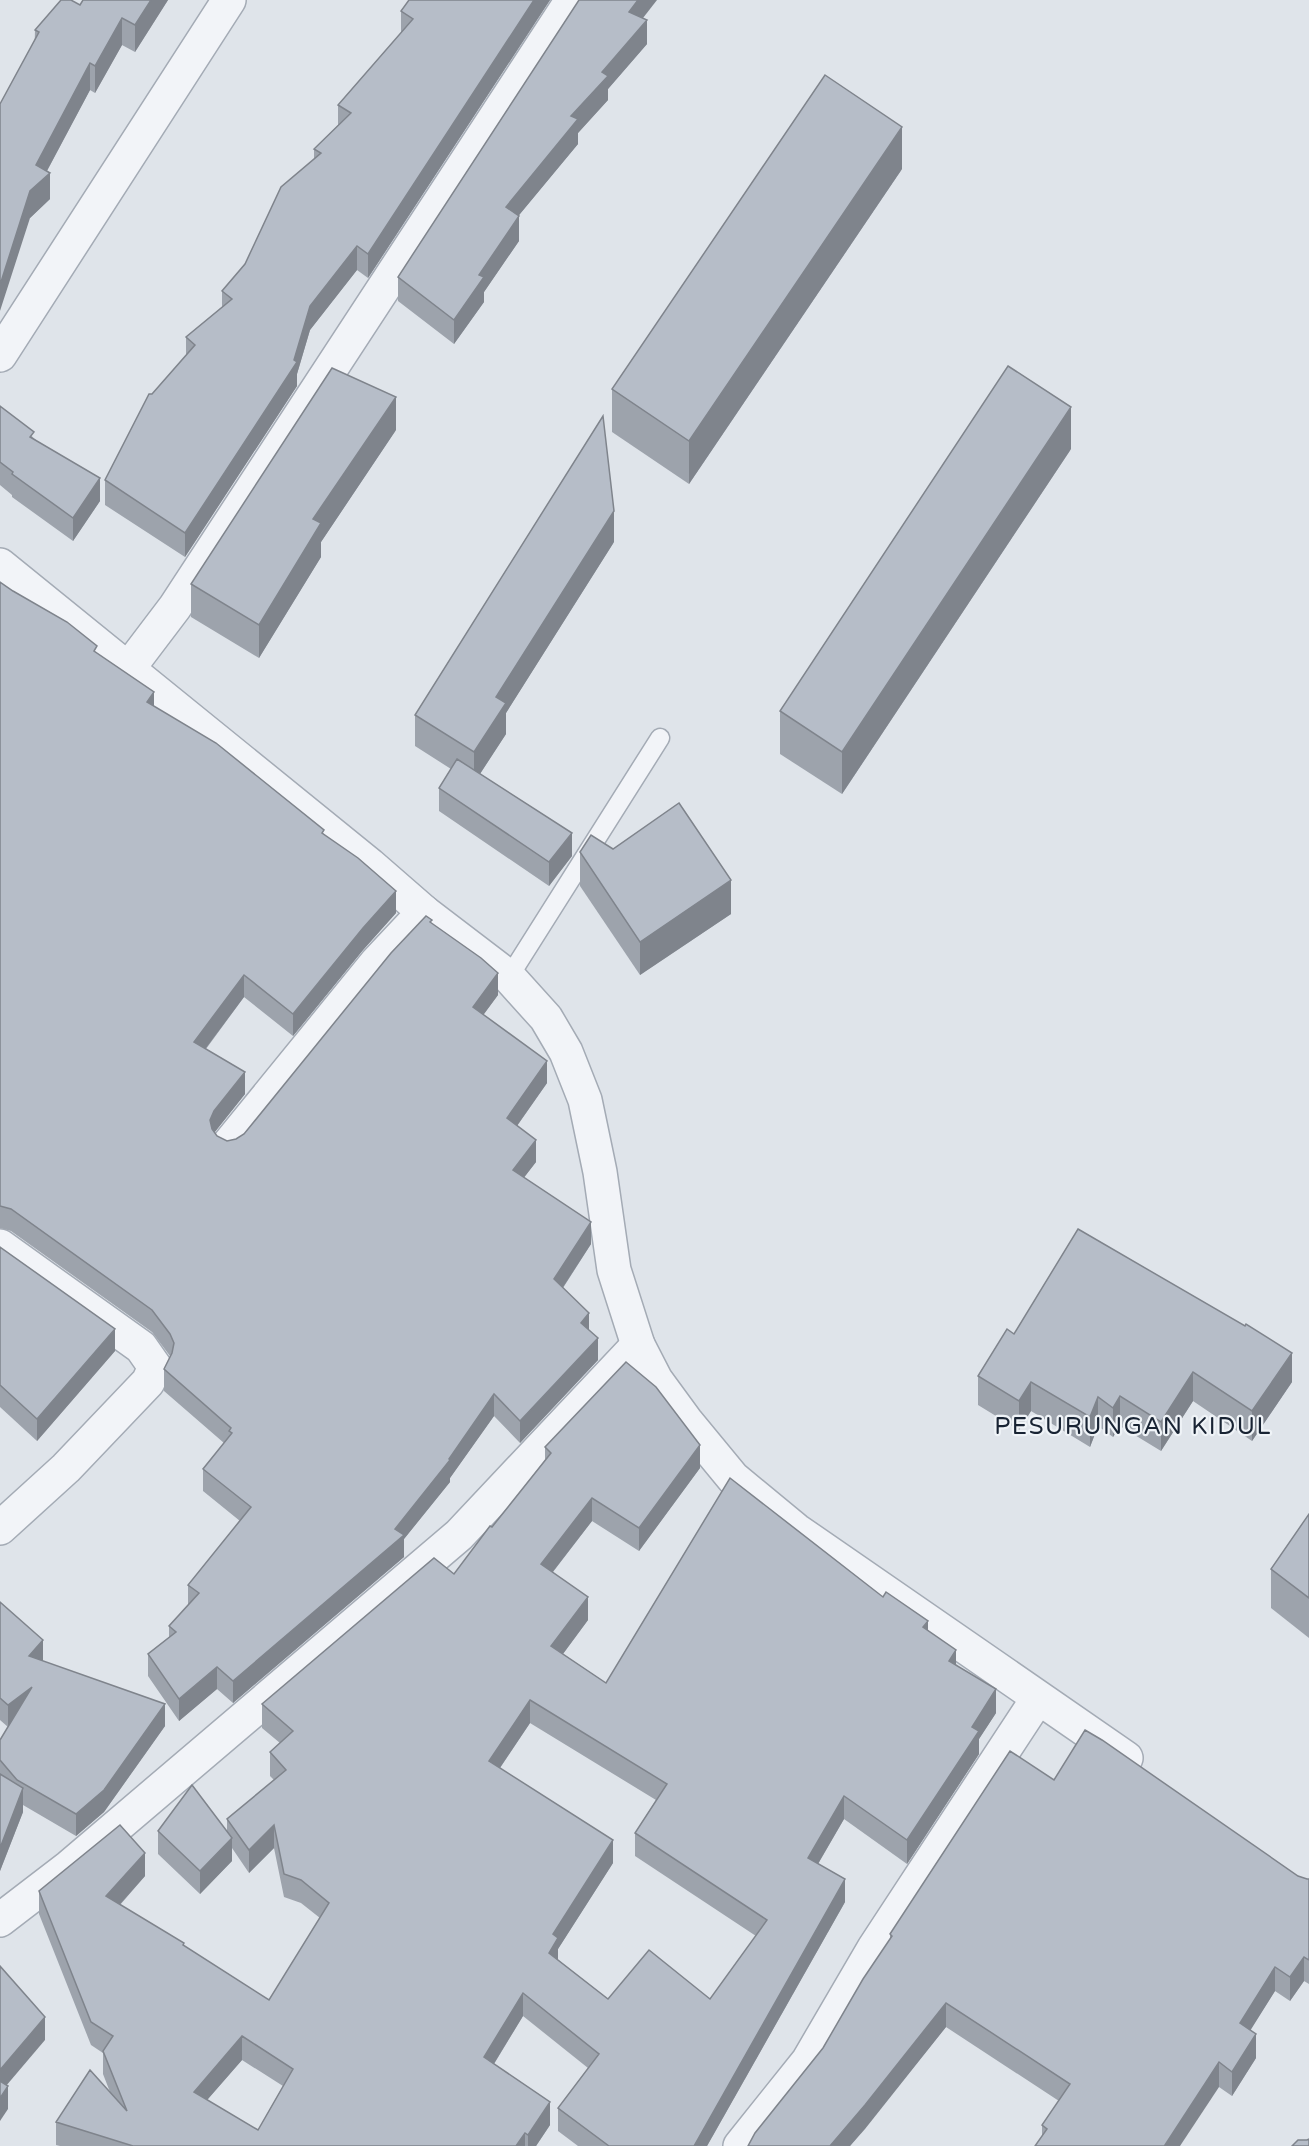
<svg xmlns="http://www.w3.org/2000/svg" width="1309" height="2146" viewBox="0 0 1309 2146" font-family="'Varela Round',sans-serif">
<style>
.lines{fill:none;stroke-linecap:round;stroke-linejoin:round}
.service-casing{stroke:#a4abb5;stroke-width:21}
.minor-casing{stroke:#a4abb5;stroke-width:36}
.service{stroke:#f2f4f8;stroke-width:18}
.minor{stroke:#f2f4f8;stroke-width:33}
.wall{fill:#9da3ac;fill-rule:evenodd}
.shaded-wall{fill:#7f848c}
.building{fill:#b6bdc8;stroke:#7f848c;stroke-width:1.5;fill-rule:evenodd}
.labels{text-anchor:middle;stroke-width:4.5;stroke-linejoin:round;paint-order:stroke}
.quarter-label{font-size:24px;letter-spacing:1.5px;fill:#182333;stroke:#eff3f7}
</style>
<rect width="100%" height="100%" fill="#dfe4ea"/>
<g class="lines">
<g class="service-casing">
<polyline id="service" points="509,977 660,738"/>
</g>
<g class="minor-casing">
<g id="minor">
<polyline points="0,355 229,0"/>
<polyline points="0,565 370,865 424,912 509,977 546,1018 566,1052 585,1100 600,1172 614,1270 638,1345 656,1380 686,1421 733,1478 796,1530 1126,1758"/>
<polyline points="128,669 175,607 572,0"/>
<polyline points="229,1144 377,962 424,912"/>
<polyline points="0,1246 141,1347 155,1367 148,1382 66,1468 0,1528"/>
<polyline points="0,1920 69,1867 459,1535 638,1345"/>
<polyline points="740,2146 808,2061 874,1948 1038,1698"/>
</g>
</g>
<use href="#service" class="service"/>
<use href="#minor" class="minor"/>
</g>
<g class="wall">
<polygon points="83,0 168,0 135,52 122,45 95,93 90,90 47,171 50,199 30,218 35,30 80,5"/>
<polygon points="409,0 550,0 368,278 357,270 310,330 297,374 297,386 185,557 105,505 105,480 152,394 186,356 186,337 222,307 222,291 245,264 314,159 314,149 338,125 338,105 401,33 401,11"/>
<polygon points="643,18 647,44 608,89 608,100 578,133 578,144 518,216 519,241 484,292 484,302 454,344 398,301 398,277"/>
<polygon points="902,169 689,484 612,432 612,389"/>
<polygon points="0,406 100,501 73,541 12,497 12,495 0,485"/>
<polygon points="396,430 321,542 321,557 259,658 191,617 191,584"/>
<polygon points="1071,449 842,794 780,754 780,711"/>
<polygon points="614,542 506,713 506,734 480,774 572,856 549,886 439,811 439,788 451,769 415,746 415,715"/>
<polygon points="0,582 97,653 154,706 324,834 396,913 363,950 293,1036 244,997 206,1049 245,1094 214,1133 217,1136 227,1141 236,1139 244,1134 432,924 498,995 483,1015 547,1083 517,1126 536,1162 524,1177 591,1244 563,1288 589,1330 598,1360 520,1443 494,1416 450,1478 450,1482 404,1539 404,1557 233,1703 217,1689 179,1721 148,1676 148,1654 169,1637 169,1626 188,1605 188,1585 240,1521 203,1491 203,1469 224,1443 164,1391 164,1369 170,1356 152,1332 11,1231 0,1228"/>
<polygon points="613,849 731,914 640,975 580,886 580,852"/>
<polygon points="0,1247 115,1351 37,1441 0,1407"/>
<polygon points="1014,1334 1292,1382 1252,1441 1193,1401 1161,1451 1120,1426 1113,1437 1098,1426 1090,1447 1031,1411 1019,1430 978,1405 978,1376"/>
<path d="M545,1447L700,1468L639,1551L592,1521L553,1572L588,1620L563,1654L606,1683L883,1597L928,1630L996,1713L979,1739V1754L907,1864L844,1819L818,1864L845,1902L707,2146H578L558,2131V2108L588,2068L523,2016L494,2064L550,2125L536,2146H60L56,2145V2122L110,2092L103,2074V2053L91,2045L39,1914V1891L145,1876L120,1905L269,2000L320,1918L301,1903L284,1897L274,1848L249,1873L232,1848V1861L200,1894L158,1854V1831L227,1832V1819L274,1780L270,1776V1752L280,1743L262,1728V1704L454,1574L492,1527L545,1460ZM530,1723L656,1800L635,1833V1856L756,1936L710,1999H608L558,1960V1949L613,1863L500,1768ZM242,2060L283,2086L258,2130L207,2100Z"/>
<polygon points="1309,1514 1309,1638 1271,1608 1271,1569"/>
<polygon points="0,1602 43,1661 165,1726 104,1812 76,1836 23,1805 23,1812 0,1871 0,1740 8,1727 0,1720"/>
<polygon points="1054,1780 1298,1876 1307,1879 1309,1879 1309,1984 1304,1981 1290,2001 1275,1991 1250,2030 1256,2058 1232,2096 1219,2087 1042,2136 1042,2125 1059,2101 946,2027 850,2146 748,2146 823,2048 890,1939 890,1934"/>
</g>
<g class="shaded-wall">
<polygon points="151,0 168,0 135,52 135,25"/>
<polygon points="534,0 550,0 368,278 368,254"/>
<polygon points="638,0 657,0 629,36 629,12"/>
<polygon points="122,18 122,45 95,93 95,66"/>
<polygon points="647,20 647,44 608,89 608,100 578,133 578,144 506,231 506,207 602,72"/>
<polygon points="90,63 90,90 42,180 50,173 50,199 30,218 0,311 0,285 36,165"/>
<polygon points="902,127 902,169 689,484 689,441"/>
<polygon points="519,216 519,241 484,292 484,302 454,344 454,320 479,275"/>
<polygon points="357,246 357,270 310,330 297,374 297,386 185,557 185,533 294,360 310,306"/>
<polygon points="396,397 396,430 321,542 321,557 259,658 259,625 313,519"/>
<polygon points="1071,407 1071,449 842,794 842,752"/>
<polygon points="100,478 100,501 73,541 73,518"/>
<polygon points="614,511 614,542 506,713 506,734 474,783 474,752 496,697"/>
<polygon points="154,692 154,714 147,702"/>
<polygon points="572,833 572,856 549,886 549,862"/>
<polygon points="731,880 731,914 640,975 640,942"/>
<polygon points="396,891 396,913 363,950 293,1036 293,1014 363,928"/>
<polygon points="498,973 498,995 473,1029 473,1007"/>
<polygon points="244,975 244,997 194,1064 194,1042"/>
<polygon points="547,1061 547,1083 507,1140 507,1118"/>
<polygon points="245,1072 245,1094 214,1133 210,1142 210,1120 214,1111"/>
<polygon points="536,1140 536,1162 513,1192 513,1170"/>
<polygon points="591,1222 591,1244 554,1301 554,1279"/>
<polygon points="589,1313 589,1335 581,1323"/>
<polygon points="115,1329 115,1351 37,1441 37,1419"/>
<polygon points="598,1338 598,1360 520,1443 520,1421"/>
<polygon points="1292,1353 1292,1382 1252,1441 1252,1411"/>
<polygon points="1193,1372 1193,1401 1161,1451 1161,1422"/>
<polygon points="1031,1382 1031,1411 1019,1430 1019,1401"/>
<polygon points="494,1394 494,1416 450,1478 450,1482 404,1539 404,1557 233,1703 233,1681 395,1529 449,1459"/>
<polygon points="1120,1396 1120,1426 1113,1437 1113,1408"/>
<polygon points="1098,1397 1098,1426 1090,1447 1090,1417"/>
<polygon points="700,1445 700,1468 639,1551 639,1528"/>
<polygon points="592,1498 592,1521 541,1587 541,1564"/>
<polygon points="588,1597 588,1620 551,1670 551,1646"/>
<polygon points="928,1621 928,1644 923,1627"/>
<polygon points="43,1640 43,1662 29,1656"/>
<polygon points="956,1650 956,1674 949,1661"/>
<polygon points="217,1667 217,1689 179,1721 179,1699"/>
<polygon points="32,1687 8,1727 8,1705"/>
<polygon points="996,1689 996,1713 979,1739 979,1754 907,1864 907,1840 972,1727"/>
<polygon points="530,1700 530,1723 489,1784 489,1761"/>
<polygon points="165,1704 165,1726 104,1812 76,1836 76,1814"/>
<polygon points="23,1788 23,1812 0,1871 0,1848"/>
<polygon points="844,1796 844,1819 808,1881 808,1858"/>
<polygon points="274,1825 274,1848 249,1873 249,1850"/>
<polygon points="232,1838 232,1861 200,1894 200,1871"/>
<polygon points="613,1840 613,1863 558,1949 558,1961 549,1953 553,1934"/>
<polygon points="145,1853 145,1876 106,1920 106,1896"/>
<polygon points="845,1879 845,1902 707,2146 694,2146"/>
<polygon points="1304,1957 1304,1981 1290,2001 1290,1977"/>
<polygon points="1275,1967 1275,1991 1240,2047 1240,2023"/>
<polygon points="523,1993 523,2016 484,2080 484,2057"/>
<polygon points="946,2003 946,2027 865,2129 850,2146 830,2146"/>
<polygon points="45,2017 45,2040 0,2093 0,2070"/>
<polygon points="1256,2034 1256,2058 1232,2096 1232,2072"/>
<polygon points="242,2036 242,2060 194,2115 194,2092"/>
<polygon points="1219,2062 1219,2087 1180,2146 1165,2146 1165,2145"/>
<polygon points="8,2086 8,2109 0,2121 0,2098"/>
<polygon points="550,2102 550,2125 536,2146 528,2146 528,2135"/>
<polygon points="525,2133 525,2146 516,2146"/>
</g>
<g class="building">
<polygon points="61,0 71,0 80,5 83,0 151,0 135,25 122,18 95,66 90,63 36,165 50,173 30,191 0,285 0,104 39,32 35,30"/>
<polygon points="409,0 534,0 368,254 357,246 310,306 294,360 297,362 185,533 105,480 149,394 152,394 195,345 186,337 232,299 222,291 245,264 281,187 321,153 314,149 351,113 338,105 413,19 401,11"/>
<polygon points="579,0 638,0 629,12 647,20 602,72 608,76 571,116 578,119 506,207 519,216 479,275 484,277 454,320 398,277"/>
<polygon points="825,75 902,127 689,441 612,389"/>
<polygon points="1008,366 1071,407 842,752 780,711"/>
<polygon points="332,368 396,397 313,519 321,523 259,625 191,584"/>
<polygon points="0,406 34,432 30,437 100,478 73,518 12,474 13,472 0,462"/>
<polygon points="603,416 614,511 496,697 506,703 474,752 415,715"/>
<polygon points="0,582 13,591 67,622 97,646 94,651 154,692 147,702 216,743 324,830 322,833 358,858 396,891 363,928 293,1014 244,975 194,1042 245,1072 214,1111 210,1120 212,1129 217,1136 227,1141 236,1139 244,1134 391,953 426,916 432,920 430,922 481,958 498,973 473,1007 547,1061 507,1118 536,1140 513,1170 591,1222 554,1279 589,1313 581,1323 598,1338 520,1421 494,1394 449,1459 450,1460 395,1529 404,1535 233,1681 217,1667 179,1699 148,1654 176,1632 169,1626 199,1593 188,1585 251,1507 203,1469 232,1433 229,1431 231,1428 164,1369 172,1353 174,1343 170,1334 152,1310 11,1209 0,1206"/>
<polygon points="457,759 572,833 549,862 439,788"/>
<polygon points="679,803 731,880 640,942 580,852 591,835 613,849"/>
<polygon points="1078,1229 1245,1326 1246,1324 1292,1353 1252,1411 1193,1372 1161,1422 1120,1396 1113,1408 1098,1397 1090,1417 1031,1382 1019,1401 978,1376 1007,1329 1014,1334"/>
<polygon points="0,1247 115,1329 37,1419 0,1385"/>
<path d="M626,1362L656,1387L700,1445L639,1528L592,1498L541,1564L588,1597L551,1646L606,1683L730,1478L883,1597L886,1592L928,1621L923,1627L956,1650L949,1661L996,1689L972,1727L979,1731L907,1840L844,1796L808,1858L845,1879L694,2146H609L558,2108L599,2054L523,1993L484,2057L550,2102L528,2135L525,2133L516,2146H133L56,2122L90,2070L127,2111L103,2051L113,2036L91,2022L39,1891L120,1825L145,1853L106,1896L184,1943L183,1945L269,2000L329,1903L301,1880L284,1874L274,1825L249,1850L227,1819L286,1770L270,1752L293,1731L262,1704L434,1558L454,1574L490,1526L492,1527L551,1453L545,1447ZM530,1700L667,1784L635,1833L767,1920L710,1999L649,1950L608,1999L549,1953L558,1938L553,1934L613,1840L489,1761ZM242,2036L293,2069L258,2130L194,2092Z"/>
<polygon points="1309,1514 1309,1598 1271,1569"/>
<polygon points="0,1602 43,1640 29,1656 165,1704 104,1790 76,1814 17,1780 0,1760 0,1740 32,1687 8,1705 0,1698"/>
<polygon points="1085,1730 1102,1740 1298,1876 1307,1879 1309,1879 1309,1960 1304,1957 1290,1977 1275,1967 1240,2023 1256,2034 1232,2072 1219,2062 1165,2145 1167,2146 1035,2146 1047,2129 1042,2125 1070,2084 946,2003 865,2105 830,2146 748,2146 755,2133 823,2048 863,1979 892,1936 890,1934 1010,1751 1054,1780"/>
<polygon points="0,1774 23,1788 0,1848"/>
<polygon points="192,1785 232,1838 200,1871 158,1831"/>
<polygon points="0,1966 45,2017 0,2070"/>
<polygon points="0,2081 8,2086 0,2098"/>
<polygon points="1309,2139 1309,2146 1292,2146 1298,2140 1307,2140"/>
</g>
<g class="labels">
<g class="quarter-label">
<text x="1133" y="1434">PESURUNGAN KIDUL</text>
</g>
</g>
</svg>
